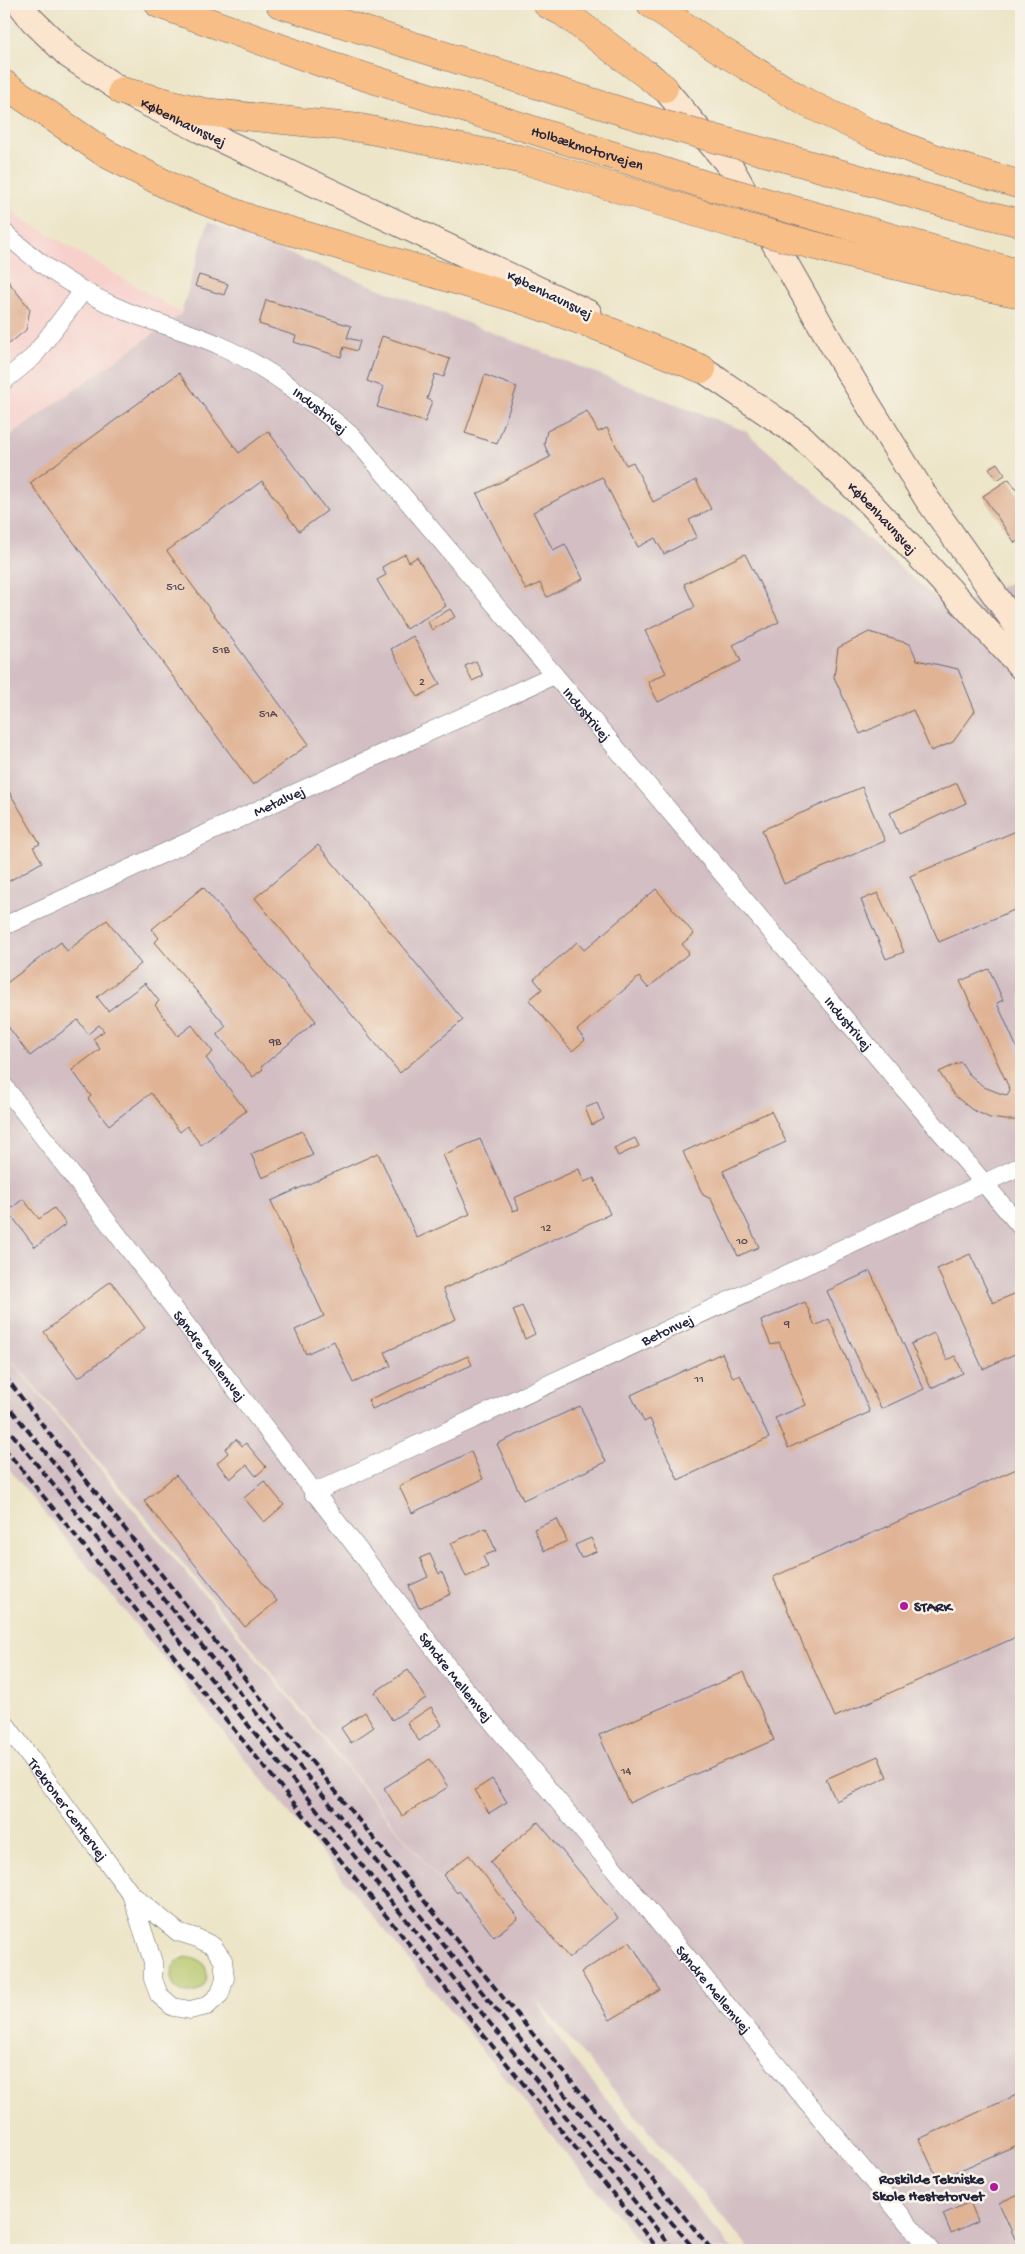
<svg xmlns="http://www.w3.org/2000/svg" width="1025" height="2254" viewBox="0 0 1025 2254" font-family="'Gochi Hand',sans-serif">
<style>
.built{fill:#f7d0cc}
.industrial{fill:#d2bec3}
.green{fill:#b6c669;stroke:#6c7452}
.building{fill:#e0b395}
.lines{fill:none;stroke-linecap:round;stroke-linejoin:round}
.street-casing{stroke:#69666c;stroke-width:19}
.secondary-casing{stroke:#69666c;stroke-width:27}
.highway-casing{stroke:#69666c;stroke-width:29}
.street{stroke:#fff;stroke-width:18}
.secondary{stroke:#fce5cf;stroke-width:25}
.highway{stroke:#f7be87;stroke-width:28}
.rail{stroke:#22223b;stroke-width:4;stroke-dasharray:8 4;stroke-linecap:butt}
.highway-bridge-casing{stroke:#69666c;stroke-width:29;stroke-linecap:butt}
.highway-bridge{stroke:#f7be87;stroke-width:28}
.poi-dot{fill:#b5179e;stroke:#f7f3e8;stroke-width:2}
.labels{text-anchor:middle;stroke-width:5;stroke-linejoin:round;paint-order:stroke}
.number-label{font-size:12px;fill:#524652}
.street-label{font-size:15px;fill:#22223b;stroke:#f7f3e8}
.poi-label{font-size:15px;font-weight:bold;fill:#22223b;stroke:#f7f3e8;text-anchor:start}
</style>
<rect width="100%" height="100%" fill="#f7f3e8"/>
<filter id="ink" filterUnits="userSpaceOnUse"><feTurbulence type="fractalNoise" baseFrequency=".02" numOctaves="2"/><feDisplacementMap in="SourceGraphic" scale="10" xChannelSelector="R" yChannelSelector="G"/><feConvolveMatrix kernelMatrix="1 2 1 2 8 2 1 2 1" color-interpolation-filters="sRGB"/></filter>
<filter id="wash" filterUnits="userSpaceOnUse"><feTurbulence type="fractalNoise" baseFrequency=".0096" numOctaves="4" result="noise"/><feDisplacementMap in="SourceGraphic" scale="20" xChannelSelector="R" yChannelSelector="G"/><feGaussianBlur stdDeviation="1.12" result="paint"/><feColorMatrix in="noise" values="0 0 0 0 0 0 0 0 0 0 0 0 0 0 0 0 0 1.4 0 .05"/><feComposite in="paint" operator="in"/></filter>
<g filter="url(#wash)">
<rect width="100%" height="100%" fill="#ede5c8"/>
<polygon class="built" points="4,200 21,218 181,313 4,440"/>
<polygon class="industrial" points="208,222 745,431 948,609 1021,578 1021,2250 751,2250 535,1998 569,2054 733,2250 645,2250 4,1463 4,1352 470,1918 139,1509 4,1351 4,440 181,314"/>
<circle class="green" cx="189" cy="1975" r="18"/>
<g id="blocks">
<g class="building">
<polygon points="199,275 228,284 224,295 195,286"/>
<polygon points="4,276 30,309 26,330 4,348"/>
<polygon points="266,300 351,326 347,338 360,341 357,351 344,347 341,357 294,342 296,336 259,324"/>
<polygon points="382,336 450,359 444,377 435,374 427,399 432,401 425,422 377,407 384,387 367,381"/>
<polygon points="179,373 239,453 268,431 327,511 299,531 262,481 167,551 309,744 253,785 30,483"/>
<polygon points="485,375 517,387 497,444 465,433"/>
<polygon points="587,411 598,432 607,428 626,465 633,462 653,502 696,480 711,509 689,520 697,537 664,554 655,538 638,547 602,477 533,512 553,550 565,544 583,579 547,597 540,583 526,590 477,494 550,457 544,444 547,431"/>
<polygon points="997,463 1005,475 997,480 989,468"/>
<polygon points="1009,479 1021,497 1021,538 1015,543 983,496"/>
<polygon points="405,554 409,562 417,557 446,606 406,629 377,580 386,575 382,567"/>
<polygon points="745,554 779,622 733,645 741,661 658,702 648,682 666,673 645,631 695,607 684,584"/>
<polygon points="450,609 455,617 432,630 428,622"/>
<polygon points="869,632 910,644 917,660 958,669 975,711 953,742 931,751 913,710 860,734 834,677 838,648"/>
<polygon points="413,636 440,684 418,697 391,649"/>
<polygon points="476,661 483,676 472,681 465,666"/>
<polygon points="4,783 40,844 33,847 42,862 4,884"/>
<polygon points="957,783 966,803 899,834 890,813"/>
<polygon points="862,787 885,841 784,884 762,830"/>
<polygon points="1021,829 1021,907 939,942 910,876"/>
<polygon points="318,845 463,1020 400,1073 255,898"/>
<polygon points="203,887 316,1021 261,1067 263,1069 253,1077 217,1034 226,1026 155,942 159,938 152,929"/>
<polygon points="656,889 694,934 682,944 689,953 648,988 639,977 577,1030 585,1040 572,1051 529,1000 542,989 534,979 577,942 584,950"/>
<polygon points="878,893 904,952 886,959 861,900"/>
<polygon points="107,920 141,964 97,997 108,1011 145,983 159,1001 155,1005 178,1036 192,1025 213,1052 206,1058 246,1111 201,1145 187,1126 180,1132 151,1093 109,1125 88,1099 91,1096 72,1070 100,1049 93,1039 104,1031 99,1025 88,1034 78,1020 30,1056 4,1021 4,985 61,942 67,951"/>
<polygon points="989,969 1003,1000 997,1003 1021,1057 1021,1120 1005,1120 990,1118 971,1109 954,1095 939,1072 961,1062 968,1073 984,1087 1002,1094 1007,1095 1010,1090 960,981"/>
<polygon points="597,1103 604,1119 592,1125 585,1108"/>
<polygon points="771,1111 786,1142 723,1171 759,1247 738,1256 711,1199 703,1195 683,1152"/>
<polygon points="302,1131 313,1155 262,1178 251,1154"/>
<polygon points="635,1138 639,1146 618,1156 614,1148"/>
<polygon points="480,1139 513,1211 519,1209 514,1198 579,1169 584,1182 594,1178 610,1214 443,1289 456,1319 385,1352 391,1366 353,1383 334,1341 306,1354 295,1330 324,1316 271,1201 378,1153 417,1238 470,1214 443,1155"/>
<polygon points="23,1199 39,1219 54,1208 66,1224 35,1247 8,1211"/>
<polygon points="970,1254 993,1303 1021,1291 1021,1351 983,1369 937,1269"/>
<polygon points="870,1271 924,1389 881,1409 827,1291"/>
<polygon points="111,1281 145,1328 78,1378 44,1332"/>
<polygon points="805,1302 815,1326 829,1319 870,1412 788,1448 775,1418 806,1405 779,1342 771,1345 761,1321"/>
<polygon points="522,1306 535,1334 525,1339 513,1310"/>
<polygon points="934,1333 947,1360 955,1356 963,1373 931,1388 911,1344"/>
<polygon points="722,1353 733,1378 740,1375 769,1438 678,1480 650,1419 644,1422 631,1395"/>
<polygon points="468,1356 472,1365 372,1409 368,1400"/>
<polygon points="580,1406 606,1462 523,1500 497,1444"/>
<polygon points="236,1439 242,1446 246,1443 266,1467 256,1476 247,1465 230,1479 217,1463 228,1453 225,1449"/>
<polygon points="471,1452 483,1479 412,1513 399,1486"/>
<polygon points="1021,1467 1021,1635 835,1717 773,1577"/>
<polygon points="176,1475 277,1601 245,1627 144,1501"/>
<polygon points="264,1481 284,1505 264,1522 244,1498"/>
<polygon points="557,1519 567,1541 544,1551 534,1529"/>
<polygon points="486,1528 496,1551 483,1556 488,1567 466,1577 451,1543"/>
<polygon points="591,1538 597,1551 581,1558 575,1545"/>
<polygon points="430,1554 439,1574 442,1572 451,1594 419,1608 409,1586 428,1577 420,1558"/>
<polygon points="408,1670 426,1698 392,1720 375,1692"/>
<polygon points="744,1672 774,1740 629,1803 599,1735"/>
<polygon points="431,1707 442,1725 419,1741 407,1723"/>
<polygon points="365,1712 374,1727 351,1743 341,1728"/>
<polygon points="878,1756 887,1777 836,1801 826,1779"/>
<polygon points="430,1759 448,1787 402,1816 384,1788"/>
<polygon points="492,1779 507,1802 489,1813 475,1790"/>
<polygon points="538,1822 618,1918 569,1958 490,1862"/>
<polygon points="469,1855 518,1918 494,1937 459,1891 457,1893 443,1875"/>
<polygon points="630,1942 660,1990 610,2020 581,1972"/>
<polygon points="1021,2093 1021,2143 938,2180 919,2139"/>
<polygon points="1021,2193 1021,2250 1020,2250 999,2203"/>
<polygon points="970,2202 978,2221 951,2233 943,2214"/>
</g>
</g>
</g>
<g filter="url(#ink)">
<use href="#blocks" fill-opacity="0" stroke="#69666c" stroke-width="1"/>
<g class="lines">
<g class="street-casing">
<g id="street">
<path id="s1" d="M4,232C38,264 78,291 121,309C153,323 189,331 221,346C271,369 314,402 355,439L1021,1227"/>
<polyline points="4,381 33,357 83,291"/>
<path id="s2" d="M4,926L554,675"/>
<path id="s3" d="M4,1086L461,1684L930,2250"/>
<path id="s4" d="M313,1493L1021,1166"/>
<path id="s5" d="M4,1722L131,1894L178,1932L197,1938L213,1946L223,1960L225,1978L220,1994L207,2006L190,2010L173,2007L159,1995L153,1979V1962L131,1894"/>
</g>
</g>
<g class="secondary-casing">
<g id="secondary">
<path id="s6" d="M20,4L32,20L69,56L122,91L200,130L589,313"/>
<polyline points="649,74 664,88 732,169 842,362 925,496 1021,632"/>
<path id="s7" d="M683,360L702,369L802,437L871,504L1021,667"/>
</g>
</g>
<g class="highway-casing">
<g id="highway">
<path id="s8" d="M159,4L328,65L709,186"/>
<polyline points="280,4 662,124"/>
<polyline points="547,4 563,12 664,88"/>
<polyline points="651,4 722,51 807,103 874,135 953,165 1021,185"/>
<polyline points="4,84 105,153 177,190 253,220 520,299 594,325 702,369"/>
<polyline points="122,91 204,112 360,128 524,160 737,225"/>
<polyline points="775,155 976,212 1021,223"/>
<polyline points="804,213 1021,274"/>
<polyline points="831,250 971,284 1021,294"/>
</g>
</g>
<use href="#street" class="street"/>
<use href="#secondary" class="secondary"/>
<use href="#highway" class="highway"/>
<g class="rail">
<path d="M4,1375C92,1490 184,1602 275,1716C419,1895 564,2074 712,2250"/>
<polyline points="4,1401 600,2138 695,2250"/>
<polyline points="4,1424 674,2250"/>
<polyline points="4,1448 659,2250"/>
</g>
<g class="highway-bridge-casing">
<g id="highway-bridge">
<polyline points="662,124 775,155"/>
<polyline points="709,186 804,213"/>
<polyline points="737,225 831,250"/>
</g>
</g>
<use href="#highway-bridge" class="highway-bridge"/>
</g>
</g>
<g class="poi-dot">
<circle cx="904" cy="1606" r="5"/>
<circle cx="994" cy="2187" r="5"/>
</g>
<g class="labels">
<g class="number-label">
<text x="175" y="590">51C</text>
<text x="221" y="653">51B</text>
<text x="422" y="685">2</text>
<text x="268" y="717">51A</text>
<text x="275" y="1045">9B</text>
<text x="546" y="1231">12</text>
<text x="742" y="1244">10</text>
<text x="787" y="1327">9</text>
<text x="699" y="1382">11</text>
<text x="626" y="1774">14</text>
</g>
<g class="street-label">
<text dy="5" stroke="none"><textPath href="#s6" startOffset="204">Københavnsvej</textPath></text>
<text dy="5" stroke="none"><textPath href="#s8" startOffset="452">Holbækmotorvejen</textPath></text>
<text transform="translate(550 294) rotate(26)" y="5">Københavnsvej</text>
<text dy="5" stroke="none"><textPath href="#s1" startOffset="366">Industrivej</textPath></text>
<text dy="5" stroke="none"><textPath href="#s7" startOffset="256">Københavnsvej</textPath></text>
<text dy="5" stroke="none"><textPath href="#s1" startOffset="771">Industrivej</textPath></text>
<text dy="5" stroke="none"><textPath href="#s2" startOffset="302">Metalvej</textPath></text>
<text dy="5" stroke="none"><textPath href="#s1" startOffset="1176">Industrivej</textPath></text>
<text dy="5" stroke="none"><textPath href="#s4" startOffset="390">Betonvej</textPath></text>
<text dy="5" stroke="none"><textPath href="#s3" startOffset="339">Søndre Mellemvej</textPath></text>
<text dy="5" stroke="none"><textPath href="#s3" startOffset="744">Søndre Mellemvej</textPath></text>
<text dy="5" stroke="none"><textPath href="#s5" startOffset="108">Trekroner Centervej</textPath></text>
<text dy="5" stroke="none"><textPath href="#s3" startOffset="1149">Søndre Mellemvej</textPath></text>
</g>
<g class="poi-label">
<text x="914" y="1611">STARK</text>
<text x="984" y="2183" text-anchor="end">Roskilde Tekniske<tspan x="984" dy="17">Skole Hestetorvet</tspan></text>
</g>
</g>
<rect width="1025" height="2254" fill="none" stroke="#f7f3e8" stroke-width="20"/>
</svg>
